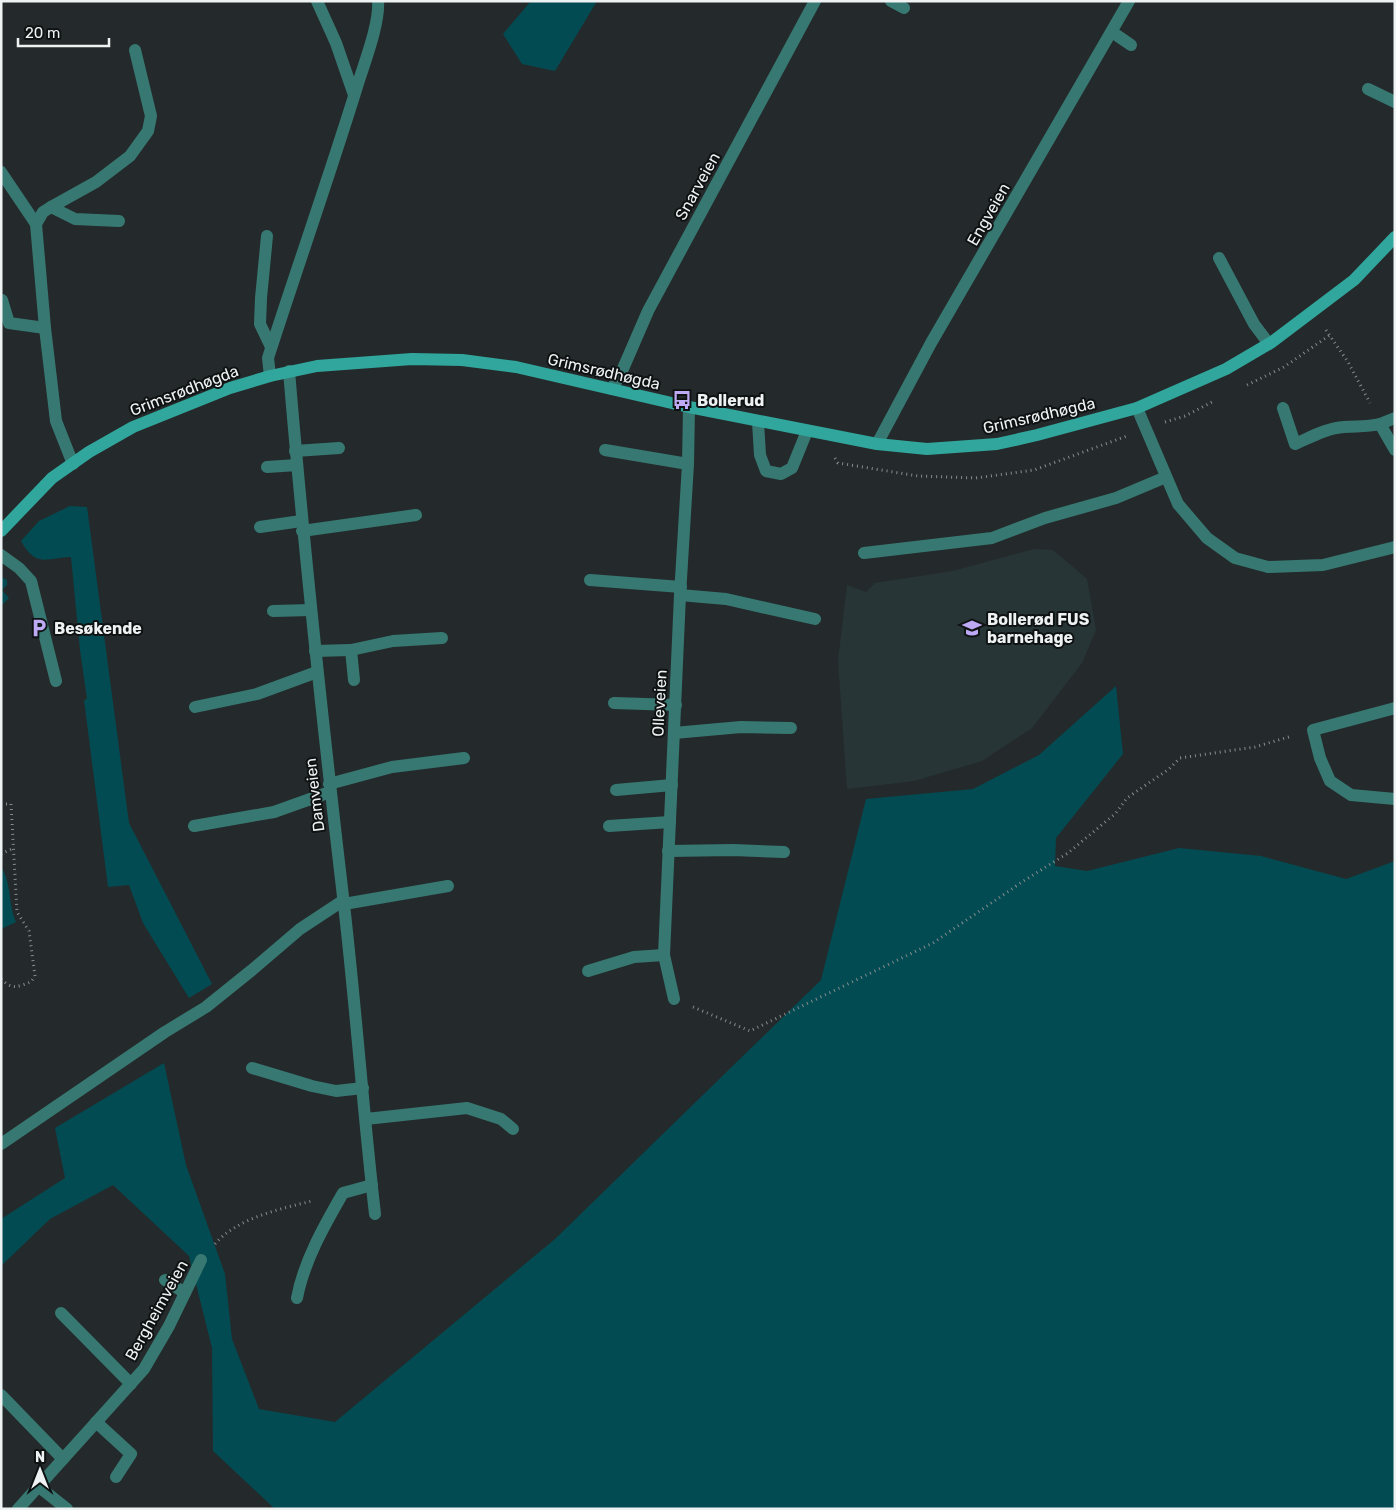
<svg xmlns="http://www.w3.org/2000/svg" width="1396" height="1510" viewBox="0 0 1396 1510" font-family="Rubik,sans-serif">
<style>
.built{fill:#273537}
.green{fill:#034b52}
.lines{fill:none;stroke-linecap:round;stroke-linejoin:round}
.path{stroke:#878c8d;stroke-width:3;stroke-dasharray:1 4;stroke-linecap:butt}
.lane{stroke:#377972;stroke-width:12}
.street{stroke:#377972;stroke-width:12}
.secondary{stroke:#31a69c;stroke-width:12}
.labels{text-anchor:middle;stroke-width:4;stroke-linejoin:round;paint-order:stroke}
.street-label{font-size:16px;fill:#eef2f3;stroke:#0f1213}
.poi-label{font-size:16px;font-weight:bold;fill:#eef2f3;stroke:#0f1213;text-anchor:start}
</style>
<rect width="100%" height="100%" fill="#242a2b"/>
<polygon class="built" points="1034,549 1053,550 1087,579 1096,630 1082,663 1032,728 982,761 914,781 847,789 838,661 847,585 866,592 875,583 953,571"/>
<g class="green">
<polygon points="531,1 597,1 555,71 522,64 503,34"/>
<path d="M70,506L87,507L129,823L212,984L189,998L143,923L129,885L108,887L84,700L87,699L80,650L71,557C46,558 36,568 21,541L39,521Z"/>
<polygon points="1,577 7,580 7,585 2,590 9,598 1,606"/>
<polygon points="1116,686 1123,754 1056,838 1055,866 1087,871 1179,848 1261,856 1346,879 1395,861 1395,1509 275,1509 213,1451 212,1348 189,1256 113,1185 50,1219 1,1266 1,1219 65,1178 55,1128 164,1063 186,1165 225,1274 232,1339 259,1409 335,1422 555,1239 821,980 866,799 973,789 1039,755"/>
<path d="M1,867C12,883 8,904 16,922L1,929Z"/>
</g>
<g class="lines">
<g class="path">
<polyline points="1326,330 1348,362 1370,403"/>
<polyline points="1247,385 1284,367 1330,335"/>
<polyline points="1165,422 1185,416 1214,401"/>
<polyline points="835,458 838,463 918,476 976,478 1034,470 1127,436"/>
<path d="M1,804H11L17,912L29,931L35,976L31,982C16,987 13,990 1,979"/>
<polyline points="1,854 14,848"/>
<polyline points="693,1007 750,1031 933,943 1022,882 1068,853 1116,813 1127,798 1169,769 1180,758 1255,747 1292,736"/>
<path d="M215,1244C237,1218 280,1209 312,1201"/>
</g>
<g class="lane">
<polyline points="317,1 336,43 354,95"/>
<polyline points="891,1 904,8"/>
<polyline points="1112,32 1131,45"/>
<polyline points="1368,89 1395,102"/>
<polyline points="1,172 36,224"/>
<polyline points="51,207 75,219 119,221"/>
<polyline points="267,236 261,298 260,324 271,347"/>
<polyline points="1219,258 1254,324 1269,344"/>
<polyline points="2,300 9,323 45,328"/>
<path d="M270,376L268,358C297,268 328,180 356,90C363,66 380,24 378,1"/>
<path d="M1283,408L1295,444C1311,437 1327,428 1344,427C1358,426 1367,427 1380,424"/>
<polyline points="758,422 760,455 766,471 781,474 792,468 807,431"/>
<polyline points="605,450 688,464"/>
<polyline points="295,451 339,448"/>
<polyline points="73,464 56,421 45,328 36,224 43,212 51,207 96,182 130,156 148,131 151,116 135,50"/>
<polyline points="267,467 297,465"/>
<polyline points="260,527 301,521"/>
<polyline points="302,531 416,515"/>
<polyline points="864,553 992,538 1045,518 1116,498 1166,477"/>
<polyline points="1,555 19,568 31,581 56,681"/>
<polyline points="590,580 681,587"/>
<polyline points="680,595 726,599 815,619"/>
<polyline points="273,611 311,610"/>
<polyline points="351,650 354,680"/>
<polyline points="315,651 351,650 393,641 442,638"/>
<polyline points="614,703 676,705"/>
<polyline points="195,707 257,694 317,672"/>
<polyline points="674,733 741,727 791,728"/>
<polyline points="329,784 392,767 464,758"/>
<polyline points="616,790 672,785"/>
<polyline points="194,826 274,812 330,792"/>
<polyline points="609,826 670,822"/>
<polyline points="668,851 733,850 784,852"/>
<polyline points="344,904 448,886"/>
<polyline points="588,971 634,957 664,955"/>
<polyline points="252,1068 312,1086 336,1091 363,1088"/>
<polyline points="366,1119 467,1108 501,1119 513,1129"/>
<polyline points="1,1144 165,1032 206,1007 252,970 300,929 344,900"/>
<polyline points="165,1280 185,1293"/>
<path d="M297,1298C304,1261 324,1226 343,1193L372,1185"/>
<polyline points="61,1313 131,1384"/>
<polyline points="1,1395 63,1459"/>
<polyline points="96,1422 131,1454 116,1477"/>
<polyline points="38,1486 67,1509"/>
</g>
<g class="street">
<path d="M289,371C304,550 323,727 344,905C356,1008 363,1111 375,1214"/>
<polyline points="612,389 622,371 648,311 815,1"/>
<polyline points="1137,408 1178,504 1207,538 1235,558 1268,567 1323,565 1395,547"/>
<polyline points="1395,418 1380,424 1395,450"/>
<polyline points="877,444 931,343 1129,1"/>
<polyline points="1395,708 1313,730 1320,758 1330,781 1351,795 1395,799"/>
<polyline points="674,999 664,955 680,595 688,464 689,407"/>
<polyline points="18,1509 144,1369 169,1326 201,1260"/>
</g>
<polyline class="secondary" points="1,531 52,478 89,452 133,427 230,388 270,376 317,366 412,359 462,360 516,367 689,407 877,444 927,449 997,444 1037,435 1137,408 1226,369 1272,342 1354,280 1395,237"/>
</g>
<defs>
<g id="bus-bare" transform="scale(1.5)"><path d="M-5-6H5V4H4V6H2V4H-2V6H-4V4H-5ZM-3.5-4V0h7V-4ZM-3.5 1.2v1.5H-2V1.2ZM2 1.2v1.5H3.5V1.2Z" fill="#bea9f4" stroke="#0f1213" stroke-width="2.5" paint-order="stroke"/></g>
<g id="parking-bare" transform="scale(1.5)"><path d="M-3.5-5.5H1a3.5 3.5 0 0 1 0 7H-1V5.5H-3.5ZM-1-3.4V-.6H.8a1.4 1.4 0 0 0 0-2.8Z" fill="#bea9f4" stroke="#0f1213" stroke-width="2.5" paint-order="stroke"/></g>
<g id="school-bare" transform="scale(1.5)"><path d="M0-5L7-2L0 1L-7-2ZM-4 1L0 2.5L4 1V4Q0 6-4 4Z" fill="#bea9f4" stroke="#0f1213" stroke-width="2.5" paint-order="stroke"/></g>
</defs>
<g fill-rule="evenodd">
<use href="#bus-bare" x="682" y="400"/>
<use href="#parking-bare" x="39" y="628"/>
<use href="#school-bare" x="972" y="628"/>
</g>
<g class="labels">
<g class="street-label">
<text transform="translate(697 186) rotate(-61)" y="6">Snarveien</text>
<text transform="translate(988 214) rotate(-60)" y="6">Engveien</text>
<text transform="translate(604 371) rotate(13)" y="6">Grimsrødhøgda</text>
<text transform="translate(184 390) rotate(-21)" y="6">Grimsrødhøgda</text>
<text transform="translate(1039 415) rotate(-13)" y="6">Grimsrødhøgda</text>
<text transform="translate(659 703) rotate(-87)" y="6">Olleveien</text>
<text transform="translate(314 795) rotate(-97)" y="6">Damveien</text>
<text transform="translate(156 1310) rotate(-61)" y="6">Bergheimveien</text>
</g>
<g class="poi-label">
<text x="697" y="406">Bollerud</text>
<text x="987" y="625">Bollerød FUS<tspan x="987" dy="18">barnehage</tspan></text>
<text x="54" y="634">Besøkende</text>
</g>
</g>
<rect width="1396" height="1510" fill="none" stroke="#eef2f3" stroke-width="5"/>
<g transform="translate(40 1470)" stroke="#0f1213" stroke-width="4" paint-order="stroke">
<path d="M0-4L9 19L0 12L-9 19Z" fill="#eef2f3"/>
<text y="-8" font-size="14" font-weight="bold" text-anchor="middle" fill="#eef2f3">N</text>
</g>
<path d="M18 38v8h91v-8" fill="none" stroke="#eef2f3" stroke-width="2.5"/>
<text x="25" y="38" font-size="15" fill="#eef2f3" stroke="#0f1213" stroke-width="4" paint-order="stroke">20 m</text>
</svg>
